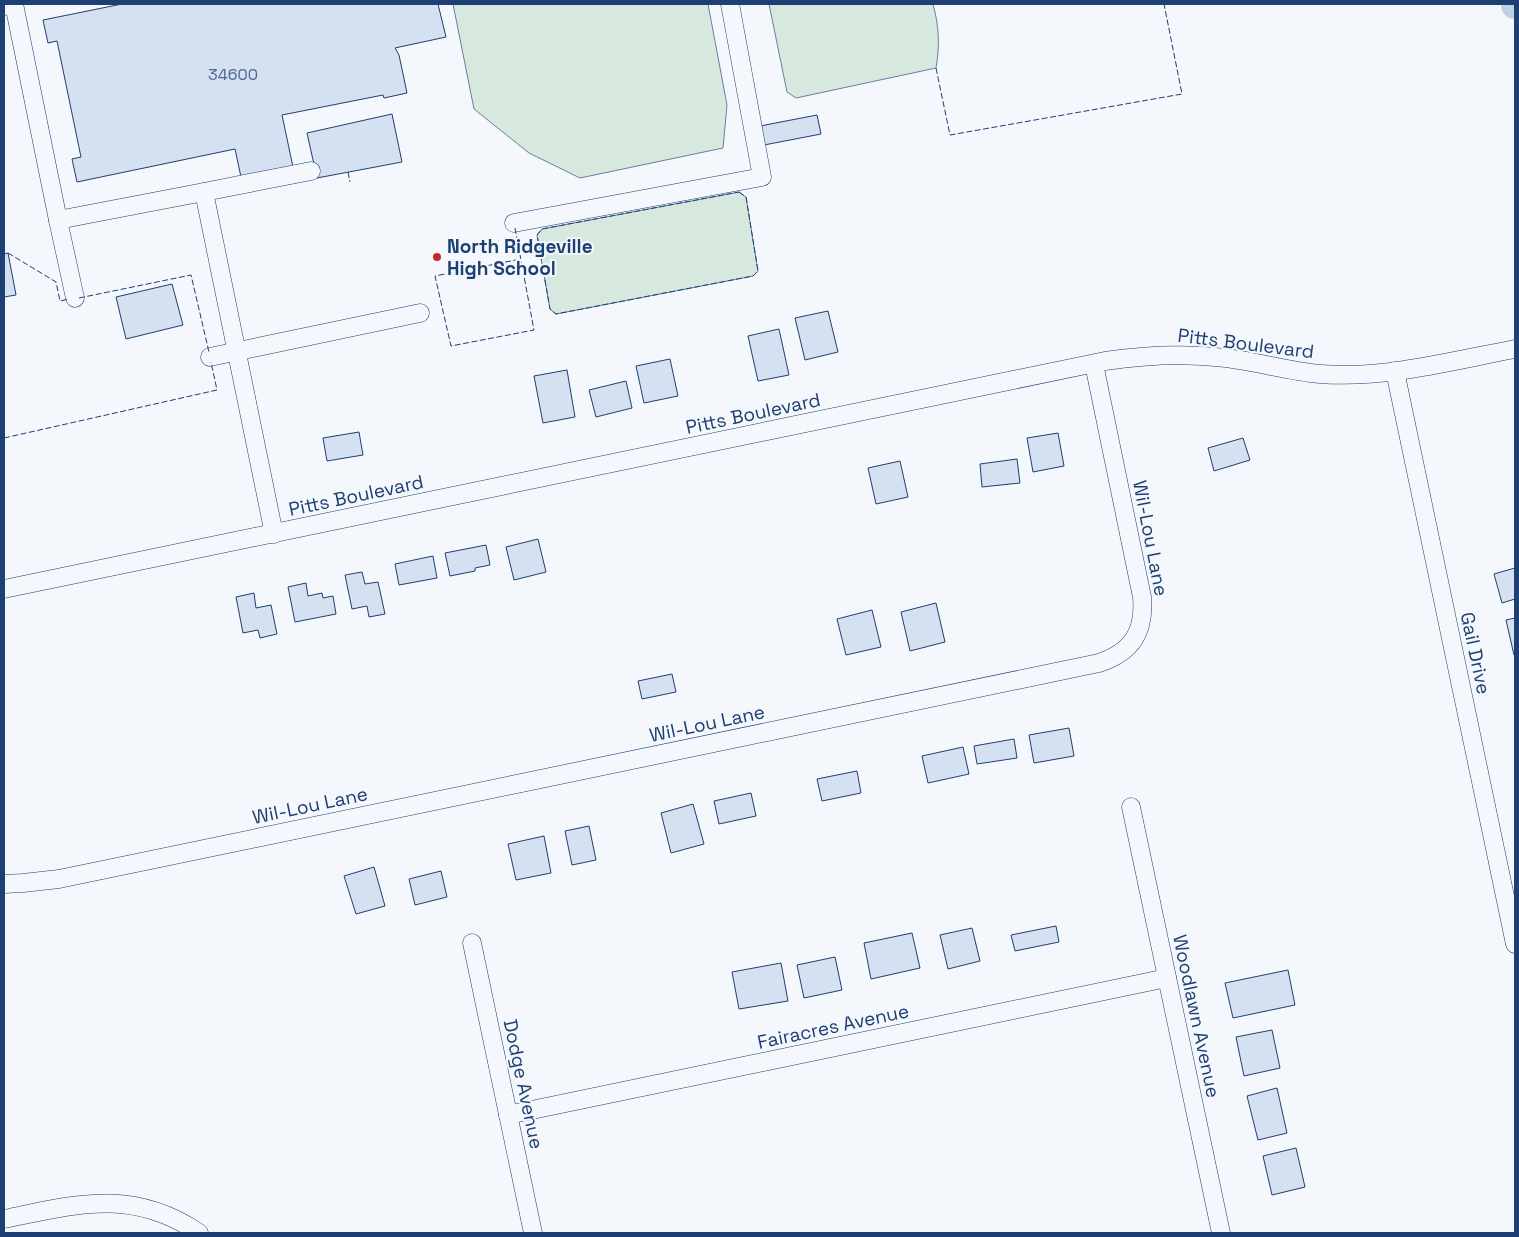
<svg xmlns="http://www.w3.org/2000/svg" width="1519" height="1237" viewBox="0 0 1519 1237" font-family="'Space Grotesk',sans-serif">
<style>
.green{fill:#d7e8df;stroke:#687fa3}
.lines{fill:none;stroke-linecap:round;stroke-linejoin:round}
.river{stroke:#bed0e5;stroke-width:28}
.building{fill:#d5e0f0;stroke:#1d3f73}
.minor-casing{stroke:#1d3f73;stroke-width:19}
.minor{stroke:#f4f7fb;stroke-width:18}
.fence{stroke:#1d3f73;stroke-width:1;stroke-dasharray:6 2.5;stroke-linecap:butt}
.poi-dot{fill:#c62828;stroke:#f4f7fb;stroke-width:2}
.labels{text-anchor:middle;stroke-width:4;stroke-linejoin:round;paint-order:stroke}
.number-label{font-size:16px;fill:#4b6792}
.poi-label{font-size:19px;font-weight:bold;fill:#1d3f73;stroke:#f4f7fb;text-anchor:start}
.street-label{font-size:19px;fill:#1d3f73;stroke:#f4f7fb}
</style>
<rect width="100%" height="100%" fill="#f4f7fb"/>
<g class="green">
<polygon points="453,4 708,4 727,105 723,148 580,178 529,153 474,109"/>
<path d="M769,4H933C939,26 940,45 936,68L796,98L787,92Z"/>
<polygon points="739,192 746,197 758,271 753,276 556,314 550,309 537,235 542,229"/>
</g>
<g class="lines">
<polyline class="river" points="1515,4 1515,5"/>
</g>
<g class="building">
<polygon points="122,4 438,4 446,37 395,48 399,55 407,93 384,98 383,95 282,115 293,167 241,177 235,149 77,182 72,159 81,157 57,41 48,43 43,20"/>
<polygon points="392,114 402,162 317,178 307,133"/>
<polygon points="817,115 821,134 764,145 760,126"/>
<polygon points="8,253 16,295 4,297 4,254"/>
<polygon points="172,284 183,325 126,339 116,297"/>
<polygon points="828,311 838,352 805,360 795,318"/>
<polygon points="779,329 789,375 758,381 748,336"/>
<polygon points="670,359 678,396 644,403 636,366"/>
<polygon points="567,370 575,417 543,423 534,376"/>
<polygon points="626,381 632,408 596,417 589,390"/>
<polygon points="359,432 363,455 327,461 323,438"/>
<polygon points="1058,433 1064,466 1033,472 1027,438"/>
<polygon points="1243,438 1250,460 1214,471 1208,448"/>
<polygon points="1017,459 1020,483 982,487 980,464"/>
<polygon points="900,461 908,497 876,504 868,468"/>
<polygon points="538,539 546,572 514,580 506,547"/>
<polygon points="486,545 490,565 475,568 475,571 450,576 445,553"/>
<polygon points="433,556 437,578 399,585 395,564"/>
<polygon points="1515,568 1515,599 1502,603 1494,574"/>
<polygon points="362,572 365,584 378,582 385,614 369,617 367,606 352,609 345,575"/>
<polygon points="306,583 308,596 322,593 323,598 333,596 336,614 295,622 288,587"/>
<polygon points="254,593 256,608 271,605 277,634 260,638 258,630 243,633 236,597"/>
<polygon points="936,603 945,642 910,651 901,612"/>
<polygon points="872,610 881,647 846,655 837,619"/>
<polygon points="1515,618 1515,655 1514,655 1506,620"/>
<polygon points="672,674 676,692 642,699 638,681"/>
<polygon points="1069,728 1074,756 1034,763 1029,735"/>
<polygon points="1014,739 1017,758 977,764 974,746"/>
<polygon points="963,747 969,774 928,783 922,756"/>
<polygon points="857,771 861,793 822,801 817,779"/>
<polygon points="751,793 756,816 719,824 714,801"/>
<polygon points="693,804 704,844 671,853 661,813"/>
<polygon points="589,826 596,860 572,865 565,831"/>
<polygon points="544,836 551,873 516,880 508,844"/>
<polygon points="374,867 385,906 356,914 344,876"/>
<polygon points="441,871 447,897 415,905 409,879"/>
<polygon points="1056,926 1059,942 1015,951 1011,935"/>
<polygon points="972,928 980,961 948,969 940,935"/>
<polygon points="912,933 920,968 871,979 864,943"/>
<polygon points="835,957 842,990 804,998 797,965"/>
<polygon points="781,963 788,1001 739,1009 732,972"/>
<polygon points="1288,970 1295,1005 1233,1018 1225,983"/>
<polygon points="1272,1030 1280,1068 1244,1076 1236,1037"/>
<polygon points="1277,1088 1287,1133 1258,1140 1247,1096"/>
<polygon points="1296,1148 1305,1187 1272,1195 1263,1156"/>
</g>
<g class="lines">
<g class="minor-casing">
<g id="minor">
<polyline points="4,6 14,4 58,220 204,192 274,534"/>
<polyline points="204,192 311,171"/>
<polyline points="58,220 75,298"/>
<polyline points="514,223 762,177 730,4"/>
<polyline points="210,357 420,313"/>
<polyline points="1395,371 1515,944"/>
<path d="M4,589L1105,361C1146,355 1185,353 1226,358C1258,362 1288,371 1320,374C1386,379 1451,361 1515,349"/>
<polyline points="1131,807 1221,1233"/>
<path d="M4,884L23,883L59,879L1099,663C1132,652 1145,632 1142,597L1094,364"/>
<polyline points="472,943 533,1233"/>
<polyline points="508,1115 1167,978"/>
<path d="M4,1219C76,1204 133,1188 199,1233"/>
</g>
</g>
<use href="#minor" class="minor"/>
<g class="fence">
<polyline points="936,68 950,135 1182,94 1164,4"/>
<polyline points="348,172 350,182"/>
<polygon points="739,192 746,197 758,271 753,276 556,314 550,309 537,235 542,229"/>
<polyline points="515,228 534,330 451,346 435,276 521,259"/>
<polyline points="8,253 56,282 60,301 69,299"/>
<polyline points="79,298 191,275 209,352"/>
<polyline points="4,438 217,390 211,362"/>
</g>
</g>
<circle class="poi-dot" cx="437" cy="257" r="5"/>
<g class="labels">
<g class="number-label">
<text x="233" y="80">34600</text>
</g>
<g class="poi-label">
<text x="447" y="253">North Ridgeville<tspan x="447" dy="22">High School</tspan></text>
</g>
<g class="street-label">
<text transform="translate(1246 343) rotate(7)" y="7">Pitts Boulevard</text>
<text transform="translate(753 413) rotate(-12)" y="7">Pitts Boulevard</text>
<text transform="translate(356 495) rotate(-12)" y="7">Pitts Boulevard</text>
<text transform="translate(1151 538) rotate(79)" y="7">Wil-Lou Lane</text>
<text transform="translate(1476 653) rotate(78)" y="7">Gail Drive</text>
<text transform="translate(707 723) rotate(-12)" y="7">Wil-Lou Lane</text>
<text transform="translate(310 805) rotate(-12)" y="7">Wil-Lou Lane</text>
<text transform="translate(1197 1016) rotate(78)" y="7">Woodlawn Avenue</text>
<text transform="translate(833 1026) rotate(-12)" y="7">Fairacres Avenue</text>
<text transform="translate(524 1084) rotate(78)" y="7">Dodge Avenue</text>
</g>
</g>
<rect width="1519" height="1237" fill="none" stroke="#1d3f73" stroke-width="10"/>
</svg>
